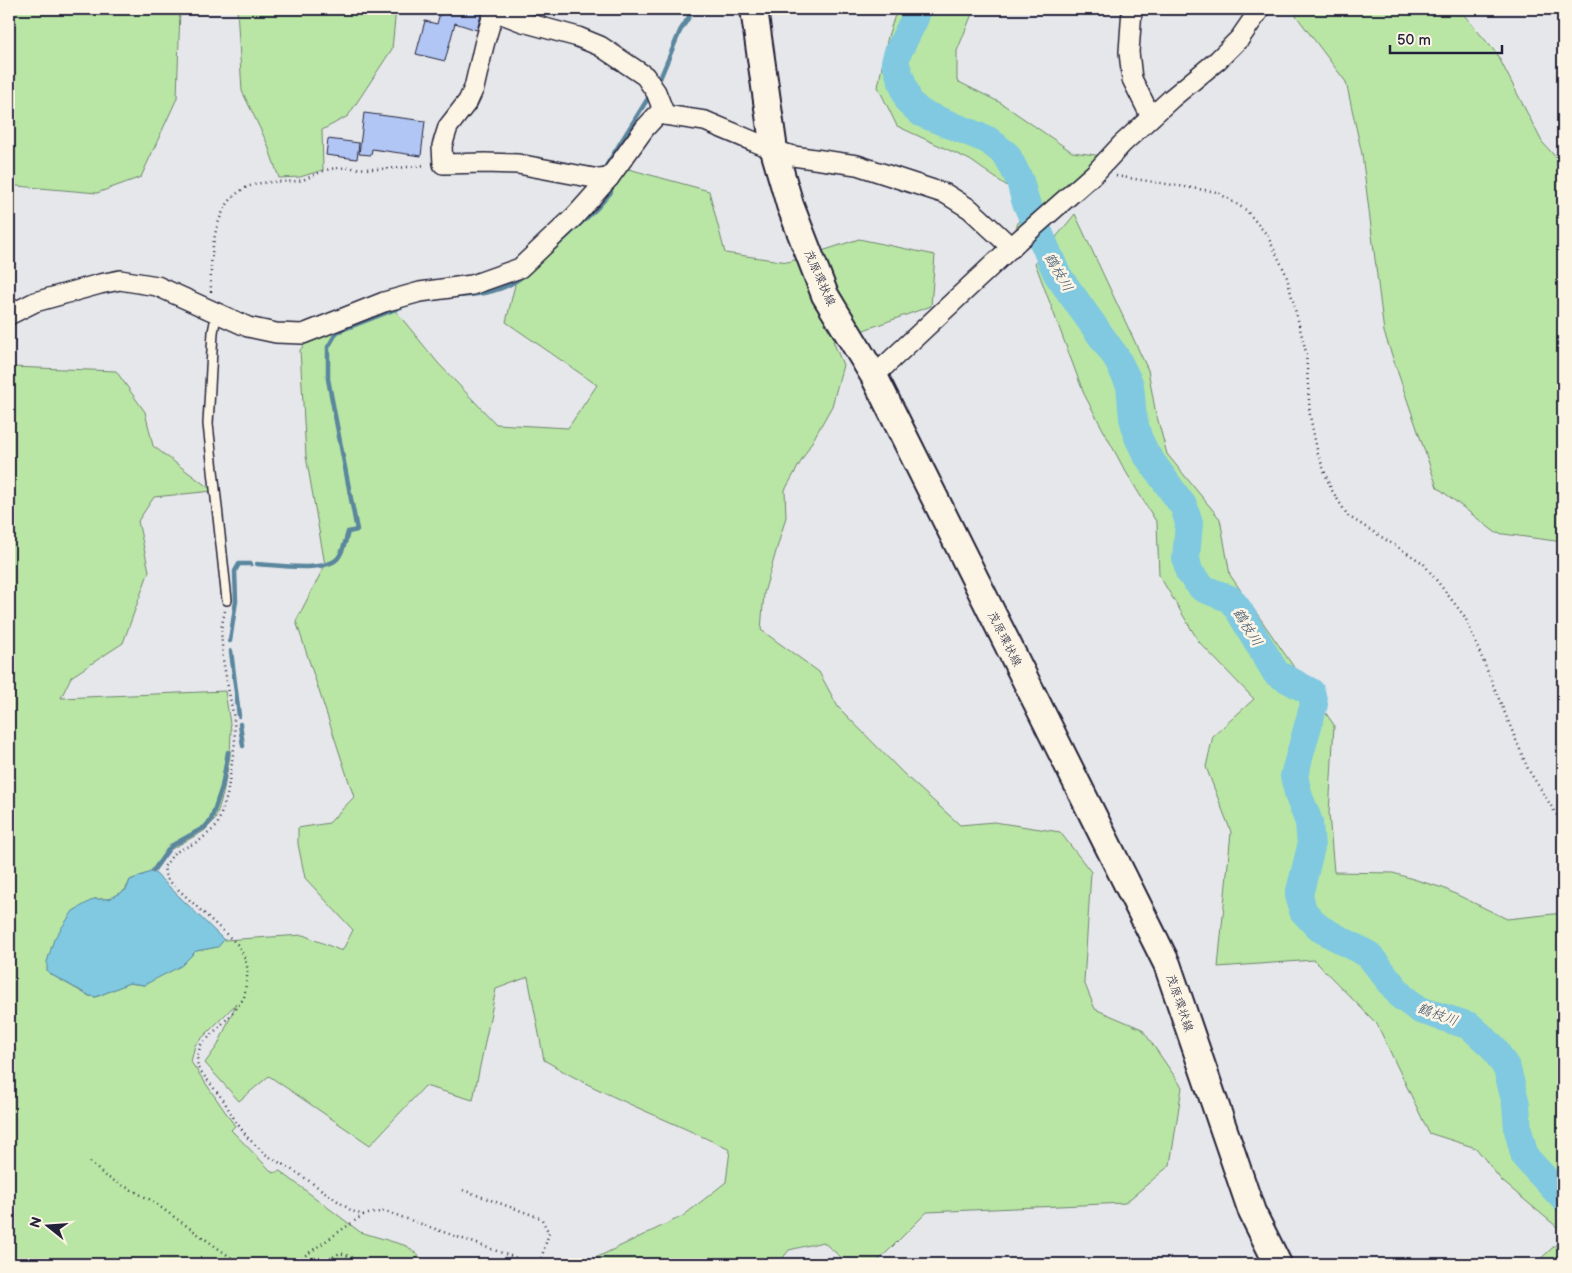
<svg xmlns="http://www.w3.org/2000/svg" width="1572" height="1273" viewBox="0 0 1572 1273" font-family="'Balsamiq Sans','Klee One',sans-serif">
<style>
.green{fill:#b9e6a4;stroke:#6e8470}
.water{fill:#80c9e0;stroke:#5a869e}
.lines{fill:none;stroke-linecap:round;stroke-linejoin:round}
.stream{stroke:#5a869e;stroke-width:4.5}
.river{stroke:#80c9e0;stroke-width:28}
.building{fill:#b1c6f5;stroke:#22223b}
.service-casing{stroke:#22223b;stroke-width:12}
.minor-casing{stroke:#22223b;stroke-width:22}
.secondary-casing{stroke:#22223b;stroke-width:30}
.path{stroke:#22223b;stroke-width:2.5;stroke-dasharray:1 4;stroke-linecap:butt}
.service{stroke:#fcf5e5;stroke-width:9}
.minor{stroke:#fcf5e5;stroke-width:19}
.secondary{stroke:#fcf5e5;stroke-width:26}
.labels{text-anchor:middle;stroke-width:5;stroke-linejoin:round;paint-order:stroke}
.street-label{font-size:12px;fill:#22223b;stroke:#fcf5e5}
.water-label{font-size:14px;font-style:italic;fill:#3e546d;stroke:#fcf5e5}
</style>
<rect width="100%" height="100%" fill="#e6e7ea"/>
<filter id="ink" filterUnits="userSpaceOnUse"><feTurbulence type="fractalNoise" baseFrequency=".02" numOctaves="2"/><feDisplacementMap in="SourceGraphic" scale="10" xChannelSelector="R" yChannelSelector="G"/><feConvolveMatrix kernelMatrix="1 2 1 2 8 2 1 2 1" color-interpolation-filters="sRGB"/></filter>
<g filter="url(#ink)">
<g class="green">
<polygon points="9,9 180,9 177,98 141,177 97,193 17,186 9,188"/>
<polygon points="237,9 396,9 392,49 348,116 322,130 323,170 300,177 279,178 267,143 242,91"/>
<polygon points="897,9 974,9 957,51 957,81 1001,103 1072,152 1103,156 1013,237 1023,209 1020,195 970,160 897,126 878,87 888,36"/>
<polygon points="1291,9 1459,9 1497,54 1542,142 1563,165 1563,542 1496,533 1437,487 1384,332 1362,154 1346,82"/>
<path d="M625,168L709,191L725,253L788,262L859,239L935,255L931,306L833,341L843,365L832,406L785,490L786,517L764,593L761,630L819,672L838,707L907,777L960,825L994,822L1060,832L1091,872L1084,982L1095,1009L1142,1029L1182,1087L1170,1165L1125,1203L927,1212L875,1264H849L823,1242L789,1250L778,1264H583L683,1216L726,1182L730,1150C669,1119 602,1096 544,1060L528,977L496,989L473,1100L425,1086L370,1145L269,1076L239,1101L205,1063L218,1045L236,1004L195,1045L191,1062L235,1126L231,1130L273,1173L280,1171L360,1232L407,1246L428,1264H9V360L11,367L116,371L145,412L153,446L213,491L154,497L138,521L149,571L123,643L71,677L61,698L225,691L231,730L230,756L223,794L215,820L204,831L166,852L153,871L130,880C123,898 112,900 94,899L47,970L50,974L89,996L96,997L129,983L144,985L196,951L217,947L224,940L303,935L342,951L353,930L305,878L298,844V828L329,823L354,797L296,621L325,565L306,456L300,350L312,337L390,304L438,363L496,424L568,428L597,385L506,322L515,285L511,279Z"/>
<polygon points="1075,214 1148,370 1155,409 1167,454 1220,519 1230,575 1334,725 1329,814 1334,872 1393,873 1443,888 1507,919 1563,913 1563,1232 1502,1181 1476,1148 1429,1133 1377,1024 1314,960 1218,967 1231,832 1206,767 1213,736 1254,699 1199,642 1159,575 1157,523 1123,467 1084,394 1035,263"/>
<polygon points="1563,1238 1563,1264 1535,1264"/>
</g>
<polygon class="water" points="153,871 224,940 218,947 196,951 181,966 144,985 129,983 96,997 90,996 50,974 47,970 47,962 54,939 73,911 94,899 109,899 126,890 130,880"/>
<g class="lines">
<g class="stream">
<polyline points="659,81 680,31 694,9"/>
<polyline points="603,171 650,95"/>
<polyline points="552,250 597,208 611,192"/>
<path d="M457,296C481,295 505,291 524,275"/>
<path d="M257,564C276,565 325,573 338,558C343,552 346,540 348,532L357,530L328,379V347L337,332L401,307"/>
<polyline points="230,641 236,601 235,571 239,564 251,564"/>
<polyline points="231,651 239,716"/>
<polyline points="240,724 243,746"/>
<polyline points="153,871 171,846 205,827 211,820 222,787 228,752"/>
</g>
<polyline class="river" points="917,9 915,18 898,52 895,62 909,102 921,113 988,140 1007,155 1020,181 1025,200 1057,274 1116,357 1130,385 1133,418 1138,437 1146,454 1184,507 1189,523 1186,558 1189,572 1202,588 1230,599 1238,609 1276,673 1311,692 1314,704 1294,776 1299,797 1309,822 1311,847 1299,895 1303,911 1319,928 1369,955 1402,997 1420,1010 1470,1026 1493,1047 1507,1069 1516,1104 1518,1130 1525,1157 1563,1198"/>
</g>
<g class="building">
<polygon points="441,9 481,9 482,11 477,30 455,23 445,61 416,54 425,21 437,24"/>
<polygon points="364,113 425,121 421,156 372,149 371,155 359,154"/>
<polygon points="328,139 359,143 357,159 326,155"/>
</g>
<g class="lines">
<g class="service-casing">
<polyline id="service" points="217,312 213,332 208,424 227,600"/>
</g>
<g class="minor-casing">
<g id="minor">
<polyline points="493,9 494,11 484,45 474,88 468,101 448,127 442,146 443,164 485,163 518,164 599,179 609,178"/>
<polyline points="1132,9 1129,52 1132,79 1151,117"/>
<polyline points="494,11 523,22 578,37 600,46 645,76 656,92 665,115"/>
<polyline points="9,315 35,302 100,284 120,280 157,286 248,327 276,333 303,334 384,302 420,292 472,285 520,268 575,216 609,178 645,128 658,114 705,121 774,150 793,156 857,165 946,194 970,209 1012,248"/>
<polyline points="874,376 1018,241 1095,173 1122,144 1172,98 1218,60 1240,38 1260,9"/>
</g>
</g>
<g class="secondary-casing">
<polyline id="secondary" points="754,9 774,150 790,205 825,295 874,376 1167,964 1252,1212 1278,1264"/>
</g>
<g class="path">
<polyline points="1116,176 1217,192 1246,210 1267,235 1286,274 1306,352 1310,416 1318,454 1331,489 1348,516 1423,563 1465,617 1528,769 1563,825"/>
<path d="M211,292C210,255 212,195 256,184C270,181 284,182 298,181C309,179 319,171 331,169C344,166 359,169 373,169C391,169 408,167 426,165"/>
<polyline points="225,611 221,629 223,660 234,719 235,742 227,796 217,826 199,841 174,853 164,867 166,878 238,945 244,956 248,970 244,998 231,1015 201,1045 197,1056 198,1068 224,1101 236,1122 248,1138 265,1154 302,1176 352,1211 363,1215 385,1211 533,1264 541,1259 549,1233 541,1218 460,1189"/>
<polyline points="90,1162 105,1176 149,1199 240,1264"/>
<polyline points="298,1261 302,1264"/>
<polyline points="293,1264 363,1215"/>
<polyline points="320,1264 340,1253 370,1264"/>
</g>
<use href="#service" class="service"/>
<use href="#minor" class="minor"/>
<use href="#secondary" class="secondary"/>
</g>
</g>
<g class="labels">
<g class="street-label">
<text transform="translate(820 278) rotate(66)" y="4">茂原環状線</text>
<text transform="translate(1005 639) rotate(63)" y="4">茂原環状線</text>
<text transform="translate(1180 1003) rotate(71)" y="4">茂原環状線</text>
</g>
<g class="water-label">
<text transform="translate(1059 272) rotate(60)" y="5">鶴枝川</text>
<text transform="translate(1248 627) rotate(58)" y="5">鶴枝川</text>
<text transform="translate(1438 1014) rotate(20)" y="5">鶴枝川</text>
</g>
</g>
<rect width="1572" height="1273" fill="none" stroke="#fcf5e5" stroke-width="30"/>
<rect x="15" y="15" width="1542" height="1243" fill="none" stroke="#22223b" stroke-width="2" filter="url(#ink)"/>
<g transform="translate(48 1226) rotate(287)" stroke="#fcf5e5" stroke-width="4" paint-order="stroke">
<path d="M0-4L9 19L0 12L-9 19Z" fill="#22223b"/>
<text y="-8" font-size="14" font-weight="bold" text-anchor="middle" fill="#22223b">N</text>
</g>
<path d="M1390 45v8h112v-8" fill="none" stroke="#22223b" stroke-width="2.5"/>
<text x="1397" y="45" font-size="15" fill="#22223b" stroke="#fcf5e5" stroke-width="4" paint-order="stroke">50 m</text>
</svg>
